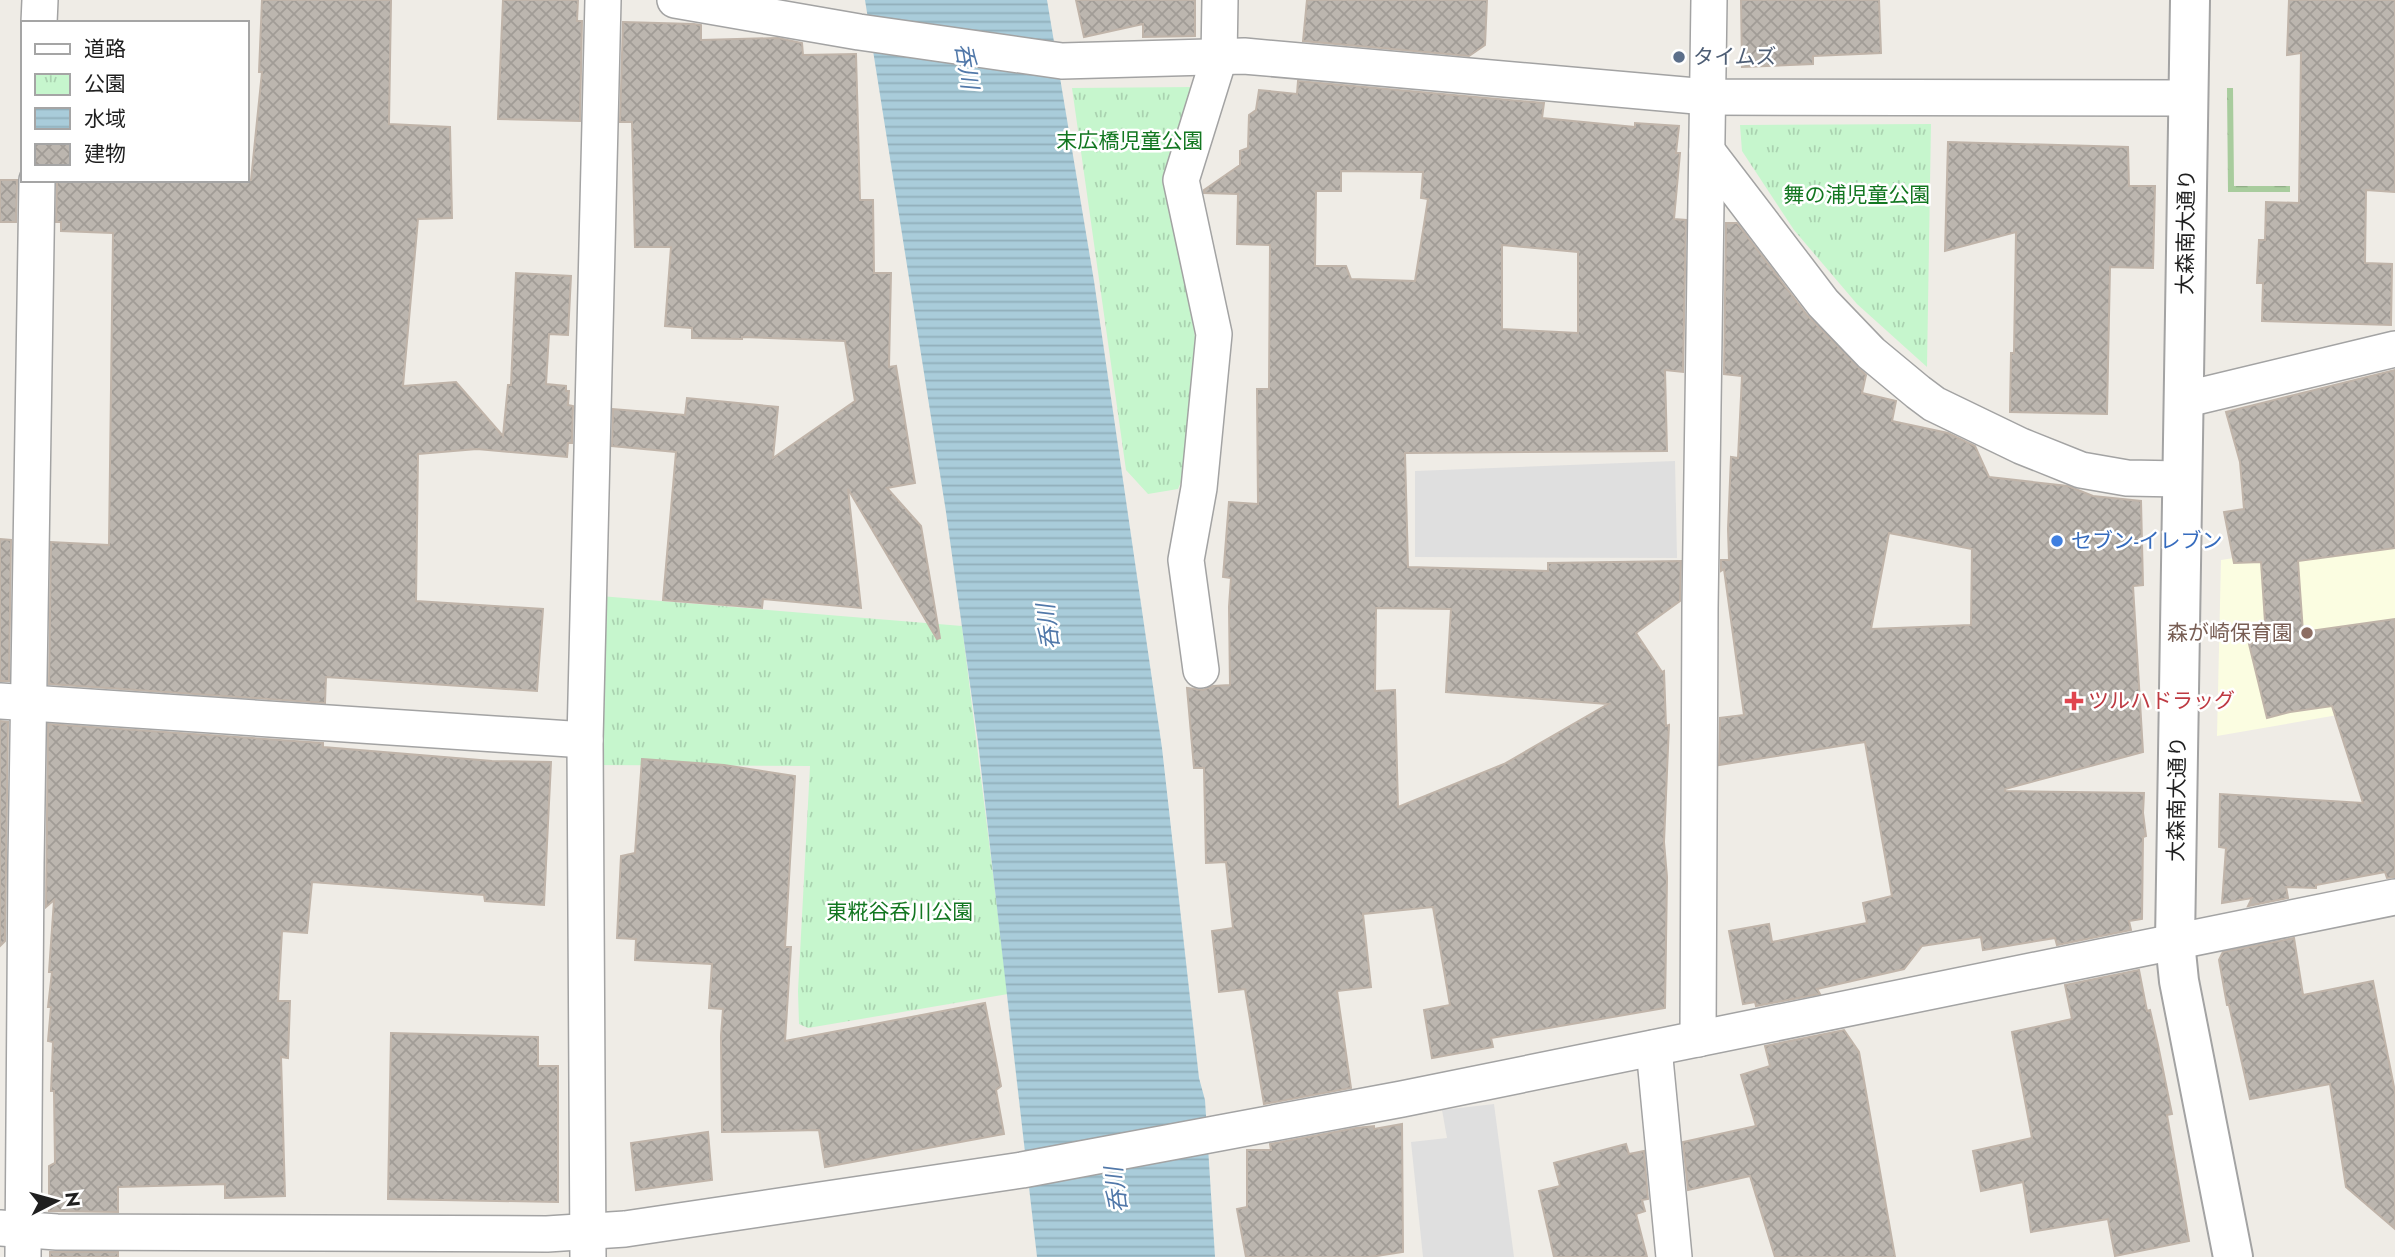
<svg xmlns="http://www.w3.org/2000/svg" width="2395" height="1257" viewBox="0 0 2395 1257" font-family="Jost,'Noto Sans JP',sans-serif">
<style>
.education{fill:#fbfde1}
.forest{fill:url(#forest-firs)}
.park{fill:url(#park-tufts)}
.parking{fill:#dfdfdf}
.water{fill:url(#water-rules)}
.building{fill:url(#building-cross-hatch);stroke:#c0b4a9;stroke-width:2;fill-rule:evenodd}
.lines{fill:none;stroke-linecap:round;stroke-linejoin:round}
.minor-casing{stroke:#a3a3a3;stroke-width:38}
.tertiary-casing{stroke:#a3a3a3;stroke-width:42}
.minor{stroke:#fff;stroke-width:35}
.tertiary{stroke:#fff;stroke-width:38}
.service-dot{fill:#5c6f8a;stroke:#fff;stroke-width:2.5}
.shop-dot{fill:#3f7fe0;stroke:#fff;stroke-width:2.5}
.education-dot{fill:#8d6e63;stroke:#fff;stroke-width:2.5}
.health-dot{fill:#e0444e;stroke:#fff;stroke-width:2.5}
.labels{text-anchor:middle;stroke-width:5;stroke-linejoin:round;paint-order:stroke}
.service-label{font-size:21px;fill:#4e5e75;stroke:#fff;text-anchor:start}
.park-label{font-size:21px;fill:#137721;stroke:#fff}
.street-label{font-size:21px;fill:#1f1f1f;stroke:#fff}
.shop-label{font-size:21px;fill:#366cbe;stroke:#fff;text-anchor:start}
.education-label{font-size:21px;fill:#785e54;stroke:#fff;text-anchor:end}
.health-label{font-size:21px;fill:#be3a42;stroke:#fff;text-anchor:start}
.water-label{font-size:23px;font-style:italic;fill:#5178a9;stroke:#fff}
</style>
<defs>
<pattern id="forest-firs" width="22" height="20" patternUnits="userSpaceOnUse" patternTransform="scale(1.75)"><rect width="22" height="20" fill="#a8cc9d"/><path d="M5 1l3.5 6h-7zM16 11l3.5 6h-7z" fill="#90af87"/></pattern>
<pattern id="park-tufts" width="24" height="20" patternUnits="userSpaceOnUse" patternTransform="scale(1.75)"><rect width="24" height="20" fill="#c6f6cd"/><path d="M3 7l-1-3M5 7V3M7 7l1-3M15 17l-1-3M17 17v-4M19 17l1-3" fill="none" stroke="#aad2b0"/></pattern>
<pattern id="water-rules" width="6" height="5" patternUnits="userSpaceOnUse" patternTransform="scale(1.75)"><rect width="6" height="5" fill="#a9ccda"/><path d="M0 2.5h6" fill="none" stroke="#91afbb"/></pattern>
<pattern id="building-cross-hatch" width="8" height="8" patternUnits="userSpaceOnUse" patternTransform="scale(1.75)"><rect width="8" height="8" fill="#bcb6af"/><path d="M0 0l8 8M0 8l8-8" fill="none" stroke="#a19c96"/></pattern>
</defs>
<rect width="100%" height="100%" fill="#efece6"/>
<polygon class="education" points="2395,533 2395,705 2217,736 2221,560"/>
<polygon class="forest" points="2227,88 2233,88 2234,186 2290,186 2290,192 2228,192"/>
<g class="park">
<polygon points="1194,87 1180,242 1195,337 1189,463 1178,489 1148,494 1126,470 1072,88"/>
<polygon points="1931,124 1927,367 1857,304 1794,230 1742,151 1740,125"/>
<polygon points="588,595 962,626 1008,994 808,1028 799,1024 798,991 810,766 585,765"/>
</g>
<g class="parking">
<polygon points="1675,461 1677,558 1415,557 1415,471"/>
<polygon points="1494,1104 1514,1257 1423,1257 1411,1142 1447,1138 1442,1110"/>
</g>
<polygon class="water" points="865,0 1047,0 1094,281 1162,748 1199,1078 1205,1100 1215,1257 1037,1257 978,742 946,512"/>
<g class="building">
<polygon points="262,0 391,0 389,124 450,127 452,218 418,219 403,386 456,382 503,436 508,385 511,385 516,273 571,276 568,335 549,334 546,384 566,386 566,391 569,391 568,405 573,406 572,443 568,443 567,457 477,449 418,454 416,601 543,609 537,691 326,677 325,703 49,684 51,542 109,545 113,233 61,231 61,222 56,222 57,180 251,180 262,72 259,72"/>
<polygon points="503,0 578,0 577,21 582,21 580,121 498,119"/>
<polygon points="1076,0 1195,0 1195,36 1143,37 1143,24 1084,37"/>
<polygon points="1307,0 1487,0 1485,45 1469,56 1303,41"/>
<polygon points="1741,0 1879,0 1881,53 1813,56 1813,64 1742,67"/>
<polygon points="2289,0 2395,0 2395,192 2366,190 2365,263 2392,264 2391,325 2262,321 2263,283 2257,283 2259,240 2265,240 2266,202 2299,203 2301,53 2287,55"/>
<polygon points="623,22 694,24 701,25 701,40 778,38 802,43 803,55 856,54 860,200 873,200 874,273 891,273 889,367 896,366 915,483 887,488 921,526 940,638 937,639 848,489 861,608 763,599 762,608 663,600 676,452 612,446 613,409 685,415 687,398 778,407 773,458 855,401 845,341 742,337 742,339 692,338 692,328 665,326 671,247 635,247 632,122 620,122"/>
<path d="M1298,81L1544,103L1542,118L1635,127V123L1679,126L1676,153H1680L1674,219L1686,220L1683,372L1665,370L1667,451L1405,453L1408,567L1548,571V563L1681,561L1680,601L1636,633L1662,672L1664,671L1666,726L1669,725L1664,842L1667,877L1665,1008L1491,1038L1493,1047L1432,1058L1424,1010L1450,1005L1433,907L1363,914L1371,987L1337,991L1351,1088L1264,1104L1245,989L1219,992L1212,931L1233,928L1226,862L1206,863L1204,768H1194L1187,688L1203,690L1213,686L1230,685L1229,607L1231,578L1223,577L1229,502L1258,504L1257,389H1269L1270,245L1237,244L1238,194L1204,193V190L1240,165V151L1248,148L1249,115L1256,110L1259,90L1297,94ZM1341,171L1423,172L1421,198L1428,199L1415,281L1351,279L1346,266H1315L1316,191H1341ZM1502,245L1578,252V333L1502,329ZM1376,608L1451,609L1446,692L1608,704L1504,764L1398,807L1395,690L1375,691Z"/>
<polygon points="1948,142 2128,147 2129,186 2155,186 2153,268 2110,267 2107,414 2010,412 2011,353 2014,353 2016,232 1945,251"/>
<polygon points="0,180 17,180 16,222 0,222"/>
<path d="M1726,223H1737L1807,315L1866,375L1862,393L1896,401L1892,421L1948,433L1975,446L1989,477L2068,486L2093,496L2141,501L2143,585L2133,586L2143,752L2005,789V791L2144,793L2143,813L2146,836L2143,837L2142,919L2129,921L2131,930L2057,945L2055,938L1983,950L1981,937L1922,946L1904,969L1817,989L1820,994L1756,1006L1755,1002L1743,1004L1729,931L1769,924L1772,942L1867,923L1863,903L1892,896L1865,742L1719,765L1720,718L1744,715L1724,569L1721,571V560H1729L1728,529L1731,457L1738,458L1742,376L1724,374ZM1889,533L1972,549L1971,625L1871,629Z"/>
<polygon points="2395,370 2395,548 2298,561 2303,632 2395,619 2395,877 2387,878 2385,872 2316,885 2316,888 2286,887 2288,898 2248,906 2252,898 2222,903 2226,848 2219,847 2220,794 2363,803 2332,706 2290,712 2267,718 2249,644 2261,641 2260,637 2266,637 2261,562 2234,563 2224,512 2244,509 2240,462 2226,412"/>
<polygon points="0,539 11,540 9,681 0,681"/>
<polygon points="0,721 8,722 5,941 0,946"/>
<polygon points="48,724 323,743 323,747 492,761 551,762 544,905 485,901 484,895 312,882 307,933 282,931 278,1001 290,1001 288,1058 281,1057 285,1196 225,1198 225,1184 118,1187 118,1212 49,1211 49,1166 55,1163 54,1091 51,1091 53,1042 48,1041 51,1007 48,1007 52,972 49,972 54,900 46,907"/>
<polygon points="642,759 724,765 795,776 785,947 791,947 785,1041 985,1003 1001,1086 996,1090 1004,1134 825,1167 819,1130 722,1132 721,1036 723,1009 709,1008 712,964 635,960 636,939 617,938 621,856 635,853"/>
<polygon points="2294,938 2303,995 2373,981 2395,1092 2395,1229 2346,1187 2330,1084 2250,1099 2229,1005 2227,1005 2219,960 2223,952"/>
<polygon points="2139,970 2147,1011 2150,1010 2158,1045 2172,1114 2167,1115 2189,1241 2115,1256 2108,1219 2031,1232 2023,1182 1981,1191 1973,1151 2032,1138 2012,1032 2072,1019 2065,985"/>
<polygon points="1844,1030 1859,1052 1895,1257 1775,1257 1750,1176 1688,1190 1683,1142 1756,1126 1741,1075 1770,1066 1765,1046"/>
<polygon points="391,1033 538,1037 538,1066 558,1066 558,1202 388,1199"/>
<polygon points="1402,1124 1403,1252 1370,1257 1246,1257 1237,1209 1247,1207 1247,1150 1271,1150 1270,1144 1356,1128 1374,1126 1374,1129"/>
<polygon points="708,1132 712,1180 636,1190 631,1143"/>
<polygon points="1626,1144 1629,1154 1644,1151 1648,1199 1642,1200 1645,1211 1636,1214 1647,1257 1554,1257 1539,1191 1560,1186 1554,1163"/>
<rect x="50" y="1252" width="68" height="5"/>
</g>
<g class="lines">
<g class="minor-casing">
<g id="minor">
<polyline points="675,0 859,32 1062,61 1244,56 1707,97 2188,98"/>
<polyline points="39,23 40,0"/>
<polyline points="1707,151 1823,303 1871,353 1918,392 1934,404 2021,446 2081,470 2127,478 2181,479"/>
<polyline points="2183,400 2395,349"/>
<polyline points="1201,670 1186,560 1199,488 1214,334 1181,180 1219,58 1220,0"/>
<polyline points="0,701 585,740"/>
<polyline points="1698,1039 1700,608 1709,0"/>
<polyline points="1654,1048 1674,1257"/>
<polyline points="0,1228 57,1232 547,1234 625,1229 1022,1170 1402,1099 2395,897"/>
<polyline points="23,1257 26,863 37,180"/>
<polyline points="588,1257 585,740 603,0"/>
</g>
</g>
<g class="tertiary-casing">
<polyline id="tertiary" points="2190,0 2175,942 2179,981 2233,1257"/>
</g>
<use href="#minor" class="minor"/>
<use href="#tertiary" class="tertiary"/>
</g>
<circle class="service-dot" cx="1679" cy="57" r="7"/>
<circle class="shop-dot" cx="2057" cy="541" r="7"/>
<circle class="education-dot" cx="2307" cy="633" r="7"/>
<path class="health-dot" d="M2070.5 690.5h7v7h7v7h-7v7h-7v-7h-7v-7h7z"/>
<g class="labels">
<g class="service-label">
<text x="1693" y="64">タイムズ</text>
</g>
<g class="park-label">
<text x="1130" y="148">末広橋児童公園</text>
<text x="1857" y="202">舞の浦児童公園</text>
<text x="900" y="919">東糀谷呑川公園</text>
</g>
<g class="street-label">
<text transform="translate(2186 232) rotate(-89)" y="7">大森南大通り</text>
<text transform="translate(2177 799) rotate(-89)" y="7">大森南大通り</text>
</g>
<g class="shop-label">
<text x="2071" y="548">セブン-イレブン</text>
</g>
<g class="education-label">
<text x="2293" y="640">森が崎保育園</text>
</g>
<g class="health-label">
<text x="2088" y="708">ツルハドラッグ</text>
</g>
<g class="water-label">
<text transform="translate(967 66) rotate(81)" y="8">呑川</text>
<text transform="translate(1048 627) rotate(-97)" y="8">呑川</text>
<text transform="translate(1116 1190) rotate(-97)" y="8">呑川</text>
</g>
</g>
<rect x="21" y="21" width="228" height="161" fill="#ffffff" stroke="#a5a5a5" stroke-width="2"/>
<rect x="35" y="44" width="35" height="10" fill="#ffffff" stroke="#a5a5a5" stroke-width="2"/>
<text x="84" y="56" font-size="21" fill="#1f1f1f">道路</text>
<rect x="35" y="74" width="35" height="21" fill="url(#park-tufts)" stroke="#a5a5a5" stroke-width="2"/>
<text x="84" y="91" font-size="21" fill="#1f1f1f">公園</text>
<rect x="35" y="108" width="35" height="21" fill="url(#water-rules)" stroke="#a5a5a5" stroke-width="2"/>
<text x="84" y="126" font-size="21" fill="#1f1f1f">水域</text>
<rect x="35" y="144" width="35" height="21" fill="url(#building-cross-hatch)" stroke="#a5a5a5" stroke-width="2"/>
<text x="84" y="161" font-size="21" fill="#1f1f1f">建物</text>
<g transform="translate(56 1201) rotate(84)" stroke="#ffffff" stroke-width="5" paint-order="stroke">
<path d="M0-5L12 26L0 18L-12 26Z" fill="#1f1f1f"/>
<text y="-10" font-size="19" font-weight="bold" text-anchor="middle" fill="#1f1f1f">N</text>
</g>
</svg>
